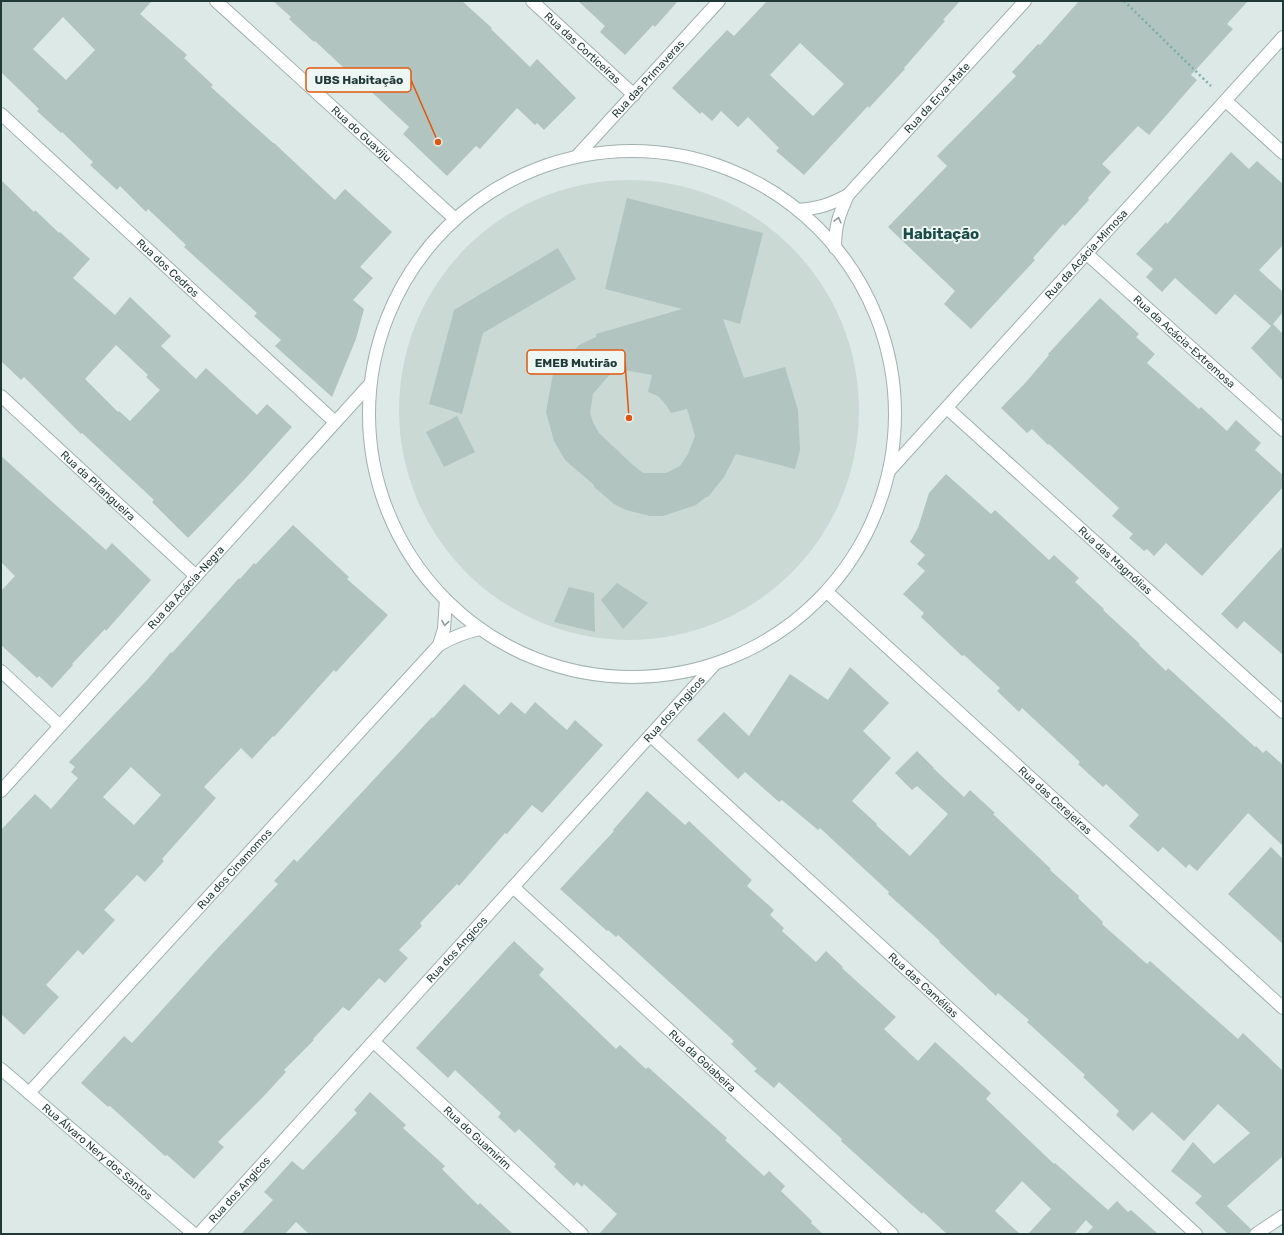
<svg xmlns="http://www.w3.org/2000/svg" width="1284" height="1235" viewBox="0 0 1284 1235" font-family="Rubik,sans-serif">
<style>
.built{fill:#cbd9d5}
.building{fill:#b2c4bf;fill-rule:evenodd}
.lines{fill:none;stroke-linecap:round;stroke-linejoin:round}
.street-casing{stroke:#a0b1ae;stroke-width:14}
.secondary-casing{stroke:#9cb5b0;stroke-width:14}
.path{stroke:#7caea6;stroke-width:2.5;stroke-dasharray:2 3;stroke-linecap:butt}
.street{stroke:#fff;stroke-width:12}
.secondary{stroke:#fff;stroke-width:12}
.oneway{stroke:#8e9c9a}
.labels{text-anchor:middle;stroke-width:4;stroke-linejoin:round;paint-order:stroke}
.street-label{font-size:11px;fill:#1e3936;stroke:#edf6f3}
.district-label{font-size:15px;font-weight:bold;fill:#1a4b46;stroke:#edf6f3}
.leader{fill:none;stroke:#de570e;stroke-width:1.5}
.callout-dot{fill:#de570e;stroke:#edf6f3;stroke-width:1.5}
.callout{fill:#edf6f3;stroke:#de570e;stroke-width:1.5}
.callout-label{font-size:12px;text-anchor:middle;font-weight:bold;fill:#1e3936}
</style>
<rect width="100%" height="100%" fill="#dde9e6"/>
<circle class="built" cx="629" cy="410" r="230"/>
<g class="building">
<path d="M1,1H152L140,14L187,55L184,58L213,85L211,87L273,143H274L335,200L345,189L392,232L360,267L373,278L353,300L364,309L356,339L332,397L275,346L281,340L254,316L257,313L184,247L186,245L148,209L146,212L120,186L117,190L90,165L93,162L62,132L61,133L37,111L39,109L1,72ZM63,17L95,50L66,80L33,49Z"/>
<polygon points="273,1 462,1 492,28 491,29 530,67 537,59 576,98 544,130 537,123 535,125 517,108 480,149 476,146 447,176 403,134 409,127 346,68 345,69 315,41 314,42 289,19 291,17"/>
<polygon points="578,1 678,1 655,27 653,25 625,55 600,32 605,26"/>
<path d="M767,1H960L943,20L945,21L904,68L905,69L869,108L868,106L804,175L776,151L779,148L748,117L738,127L721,111L712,121L702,112L700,114L672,88L727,30L734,36ZM800,43L844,84L813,116L770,75Z"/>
<polygon points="1079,1 1248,1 1227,24 1233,29 1191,75 1197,80 1149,135 1138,126 1102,164 1111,172 1088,198 1089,200 1065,226 1063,224 1033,258 1035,260 971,329 944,304 955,291 888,227 947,166 937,156 1016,76 1012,72 1038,44 1040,45"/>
<polygon points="1231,152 1249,169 1257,161 1283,184 1283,245 1259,270 1283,292 1283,312 1273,324 1283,334 1283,381 1251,348 1271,326 1235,294 1216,315 1175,278 1162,292 1146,277 1153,269 1136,254 1166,222 1167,224"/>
<path d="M1,180L34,212L35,210L59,233L60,232L90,259L73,278L115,315L130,297L171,336L161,346L196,379L206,368L257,415L267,404L292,427L243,481L188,538L152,502L154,500L82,433L81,434L24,377L21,380L1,361ZM116,345L148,375L146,377L160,390L130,421L119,411L118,412L85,379Z"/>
<path d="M627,198L763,233L740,324L723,319L744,378L785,367L798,410L800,450L795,469L736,454L724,477L708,497H706L696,505L663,516H650L626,510L614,504L594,487V485L565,460L554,441L546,412L553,374L559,366L579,345L596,337V334L682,309L605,289ZM624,370L652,375L648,392L658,396L666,405L671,413L687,409L695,436L688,454L680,466L666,473H643L633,465L599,433L593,422L590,413L593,394L611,373Z"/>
<polygon points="558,248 576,279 483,333 462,414 429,404 454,310"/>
<polygon points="1100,298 1139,334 1136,337 1155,354 1147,363 1199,409 1201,407 1227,431 1236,420 1261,443 1255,450 1283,475 1283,487 1202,576 1166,543 1154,556 1147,549 1144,551 1129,538 1133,534 1112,516 1119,508 1049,444 1048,445 1032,429 1027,433 1001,408 1027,381 1049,355 1048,354"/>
<polygon points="457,416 475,452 444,467 426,432"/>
<polygon points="1,456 106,550 112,543 151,580 106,631 105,629 72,664 73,665 52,688 39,676 37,678 1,645 1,591 15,576 1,562"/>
<polygon points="946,474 991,514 995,510 1049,560 1054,555 1079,578 1075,582 1104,609 1103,610 1140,644 1139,645 1166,671 1168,668 1255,747 1256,746 1263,753 1266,750 1283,765 1283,846 1248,813 1197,871 1189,864 1186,868 1163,847 1158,852 1129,826 1139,815 1106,784 1103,787 1078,764 1080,762 1022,708 1019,712 997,691 1000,688 964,655 962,656 921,617 924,613 903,594 925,571 917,564 925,555 910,542 918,528 929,493"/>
<path d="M293,525L349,577L347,579L388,615L336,672L334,670L274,737L273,736L252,759L241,748L204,787L216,798L162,859L164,861L145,882L137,875L104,910L115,920L83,955L78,950L46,985L59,997L24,1035L1,1014V830L35,794L51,809L78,778L71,772L75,767L69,762L148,679L171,652L172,653L239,578L240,579L254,563L256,564ZM131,767L161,795L134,825L103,797Z"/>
<polygon points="1283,546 1283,655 1244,621 1237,629 1221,614"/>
<polygon points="617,583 648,603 623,629 601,600"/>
<polygon points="569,587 594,593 595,632 554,622"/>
<polygon points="850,667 889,703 863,731 891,758 852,801 877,824 876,825 910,856 948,814 917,786 912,790 895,773 917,751 934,768 933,768 964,797 970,790 995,813 993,814 1051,869 1050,870 1079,896 1078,898 1103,922 1102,924 1147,964 1150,961 1238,1039 1243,1033 1283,1071 1283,1156 1227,1206 1251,1229 1249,1234 1228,1234 1195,1203 1202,1196 1171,1171 1193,1142 1214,1164 1250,1133 1218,1104 1184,1141 1152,1112 1133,1131 1116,1115 1119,1111 1083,1077 1085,1075 1027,1022 1029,1020 998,993 996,996 962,964 939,942 940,941 888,894 889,892 820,828 818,830 782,800 779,802 745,772 738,779 697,740 724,712 749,736 790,674 828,700"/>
<polygon points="464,684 499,715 511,702 525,714 535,702 567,730 575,720 603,745 542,813 532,805 507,834 505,833 459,886 457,884 420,923 422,926 399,950 408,958 385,983 379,978 349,1011 343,1007 313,1039 314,1040 284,1070 286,1072 263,1097 218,1142 224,1147 194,1179 167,1155 165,1156 110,1106 108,1107 81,1083 124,1036 132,1043 216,950 278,884 274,881 294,859 297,862 432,717 433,718"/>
<polygon points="647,791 685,825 689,821 752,880 747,886 774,910 770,915 784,928 782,931 816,962 826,951 843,967 842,968 896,1017 884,1029 918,1061 935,1042 991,1093 986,1099 1054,1164 1055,1163 1108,1210 1117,1201 1128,1212 1131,1210 1158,1234 1086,1234 1093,1227 1086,1220 1074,1234 1028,1234 1051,1209 1022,1181 995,1211 1020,1234 947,1234 923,1212 922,1214 841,1141 842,1139 779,1082 774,1088 754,1071 757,1069 731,1044 734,1041 618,935 616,937 608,930 607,931 560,889 614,831 613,830"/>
<polygon points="1271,847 1283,859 1283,944 1228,894"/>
<polygon points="514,941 544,969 539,975 616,1049 620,1045 646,1069 648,1067 727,1138 725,1140 764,1176 769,1171 785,1186 781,1191 812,1221 811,1223 823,1234 599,1234 617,1214 584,1184 582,1187 577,1182 574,1186 554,1167 556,1164 519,1129 515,1133 498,1117 501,1113 455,1070 448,1078 416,1048"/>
<polygon points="370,1092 406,1125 403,1128 445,1166 442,1169 478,1205 480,1203 513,1234 309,1234 296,1222 285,1234 241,1234 273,1200 264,1192 292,1161 303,1170 357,1113 354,1110"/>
</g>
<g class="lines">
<g class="street-casing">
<g id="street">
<path id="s1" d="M216,1L454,218"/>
<path id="s2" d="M532,1L634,95"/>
<polyline points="1226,101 1283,153"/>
<path id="s3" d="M1,114L335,422"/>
<circle cx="632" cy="414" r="263"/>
<path id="s4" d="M577,156L719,1"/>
<path d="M798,210C820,208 829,205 848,195"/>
<path id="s5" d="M835,248C835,225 839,215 848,195L1025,1"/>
<path id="s6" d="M1087,254L1283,430"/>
<path id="s7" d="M1,396L196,576"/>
<path id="s8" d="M947,408L1283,712"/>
<path id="s9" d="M889,471L1283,37"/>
<path id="s10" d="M827,592L1283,1008"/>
<polyline points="439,645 444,629 446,600"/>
<polyline points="1,671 60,726"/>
<path id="s11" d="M651,736L1196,1234"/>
<path id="s12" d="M1,791L370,384"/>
<path id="s13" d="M513,887L892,1234"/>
<path id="s14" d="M374,1042L582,1234"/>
<path id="s15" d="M29,1093L439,645C453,637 465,632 480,629"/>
<path id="s16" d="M199,1234L714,665"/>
<polyline points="1256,1234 1283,1216"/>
</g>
</g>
<g class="secondary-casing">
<g id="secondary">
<path id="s17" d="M1,1069L194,1234"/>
</g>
</g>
<polyline class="path" points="1124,1 1211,86"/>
<use href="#street" class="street"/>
<use href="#secondary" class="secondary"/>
</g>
<defs><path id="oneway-chevron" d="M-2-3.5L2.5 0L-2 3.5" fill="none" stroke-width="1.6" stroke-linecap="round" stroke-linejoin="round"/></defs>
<g class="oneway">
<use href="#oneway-chevron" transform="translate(838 220) rotate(-76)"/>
<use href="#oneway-chevron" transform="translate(445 623) rotate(99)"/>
</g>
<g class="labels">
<g class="street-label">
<text dy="4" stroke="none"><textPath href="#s2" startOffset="69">Rua das Corticeiras</textPath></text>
<text dy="4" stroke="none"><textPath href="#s4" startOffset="105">Rua das Primaveras</textPath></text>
<text dy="4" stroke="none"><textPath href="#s5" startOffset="187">Rua da Erva-Mate</textPath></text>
<text dy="4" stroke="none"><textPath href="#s1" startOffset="197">Rua do Guaviju</textPath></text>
<text dy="4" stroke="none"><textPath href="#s9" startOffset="293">Rua da Acácia-Mimosa</textPath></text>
<text dy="4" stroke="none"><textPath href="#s3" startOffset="227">Rua dos Cedros</textPath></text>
<text dy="4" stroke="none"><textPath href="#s6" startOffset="131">Rua da Acácia-Extremosa</textPath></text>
<text dy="4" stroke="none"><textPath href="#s7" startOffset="132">Rua da Pitangueira</textPath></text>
<text dy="4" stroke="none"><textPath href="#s8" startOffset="227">Rua das Magnólias</textPath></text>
<text dy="4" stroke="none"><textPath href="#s12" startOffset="275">Rua da Acácia-Negra</textPath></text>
<text dy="4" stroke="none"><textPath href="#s16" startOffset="708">Rua dos Angicos</textPath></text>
<text dy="4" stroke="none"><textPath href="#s10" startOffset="309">Rua das Cerejeiras</textPath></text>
<text dy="4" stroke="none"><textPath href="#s15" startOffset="304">Rua dos Cinamomos</textPath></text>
<text dy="4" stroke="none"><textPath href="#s16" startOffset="384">Rua dos Angicos</textPath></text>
<text dy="4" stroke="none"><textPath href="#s11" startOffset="369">Rua das Camélias</textPath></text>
<text dy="4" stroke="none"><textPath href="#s13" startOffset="257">Rua da Goiabeira</textPath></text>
<text dy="4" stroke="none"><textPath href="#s14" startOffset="141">Rua do Guamirim</textPath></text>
<text dy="4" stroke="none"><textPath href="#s17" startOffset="127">Rua Álvaro Nery dos Santos</textPath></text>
<text dy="4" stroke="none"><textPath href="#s16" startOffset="60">Rua dos Angicos</textPath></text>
</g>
<g class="district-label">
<text x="941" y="239">Habitação</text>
</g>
</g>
<path class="leader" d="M438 142L411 80M629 418L625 362"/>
<g class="callout-dot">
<circle cx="438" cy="142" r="4"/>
<circle cx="629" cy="418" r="4"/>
</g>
<g class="callout">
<rect x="306" y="68" width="105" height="24" rx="4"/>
<rect x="527" y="350" width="98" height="24" rx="4"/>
</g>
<g class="callout-label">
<text x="359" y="84">UBS Habitação</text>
<text x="576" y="367">EMEB Mutirão</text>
</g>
<rect width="1284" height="1235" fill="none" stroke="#1e3936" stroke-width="4"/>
</svg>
